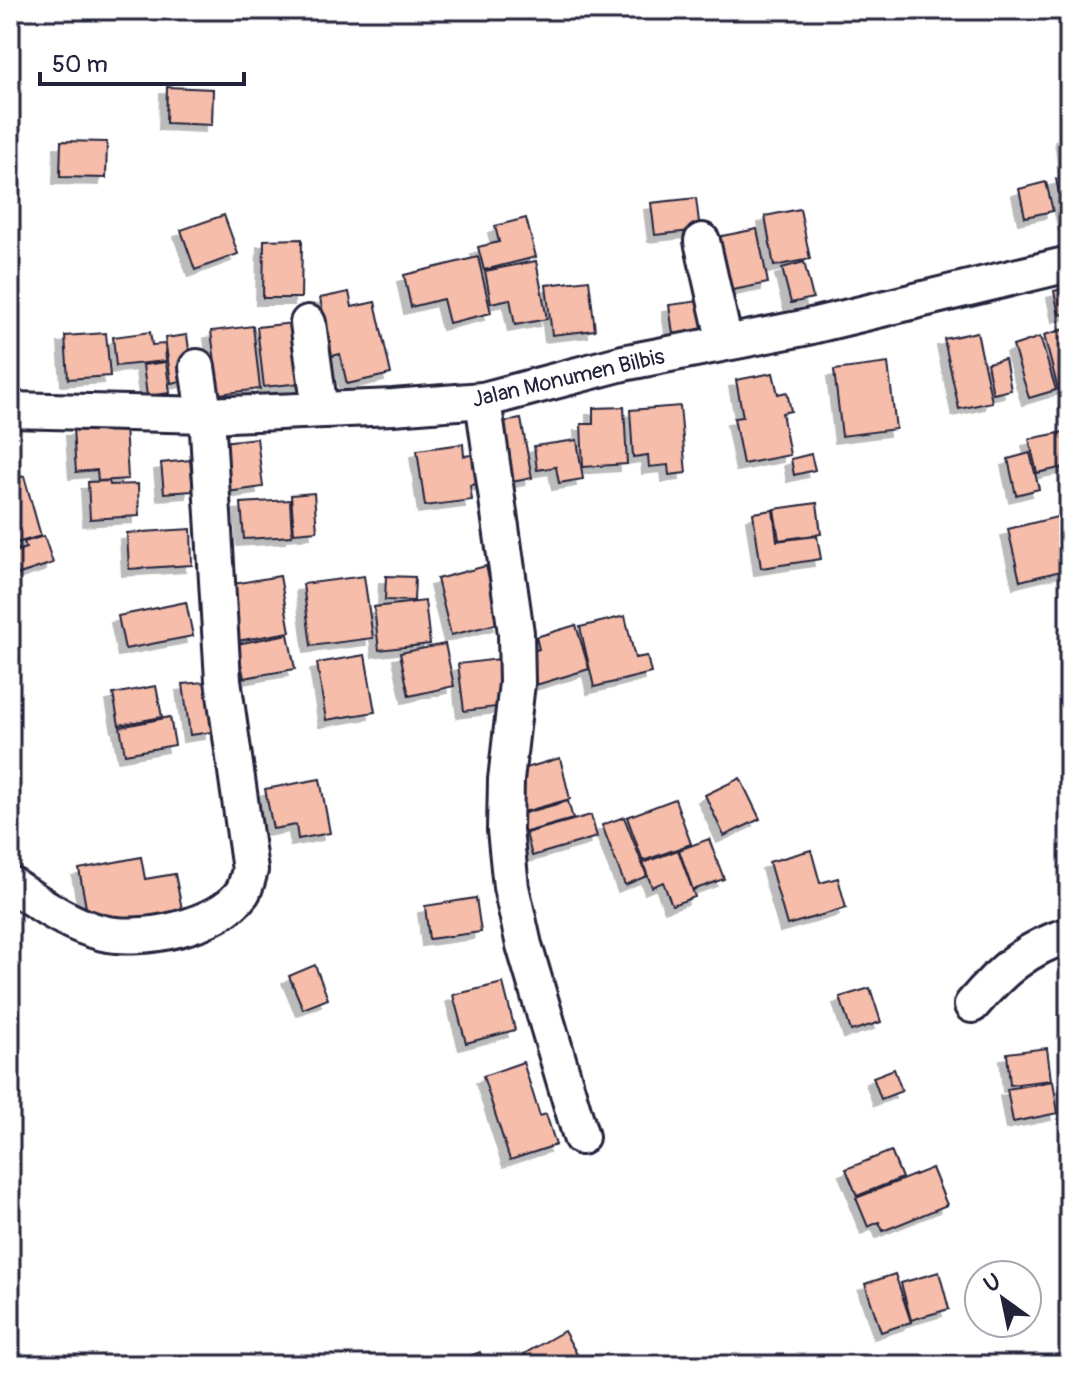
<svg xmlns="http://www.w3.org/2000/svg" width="1079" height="1375" viewBox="0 0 1079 1375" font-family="Pangolin,sans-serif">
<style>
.building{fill:#f5bdaa;stroke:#22223b;stroke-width:2;filter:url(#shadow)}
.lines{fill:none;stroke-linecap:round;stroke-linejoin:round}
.minor-casing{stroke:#22223b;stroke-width:40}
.minor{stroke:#fff;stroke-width:34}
.labels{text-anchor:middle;stroke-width:7;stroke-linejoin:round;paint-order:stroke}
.street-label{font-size:22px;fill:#22223b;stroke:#fff}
</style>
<defs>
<filter id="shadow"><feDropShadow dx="-7" dy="7" stdDeviation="0" flood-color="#0004"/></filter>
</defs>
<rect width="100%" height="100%" fill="#fff"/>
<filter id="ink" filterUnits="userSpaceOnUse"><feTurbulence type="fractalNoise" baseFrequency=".0125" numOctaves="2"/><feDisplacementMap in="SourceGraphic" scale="16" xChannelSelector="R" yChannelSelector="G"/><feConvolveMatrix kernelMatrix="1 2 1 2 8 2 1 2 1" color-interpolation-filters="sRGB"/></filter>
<g filter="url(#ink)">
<g class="building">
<polygon points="167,87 213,89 212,125 166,123"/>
<polygon points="1069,133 1069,174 1067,174 1062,134"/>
<polygon points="61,141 107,142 106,178 60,177"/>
<polygon points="1069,176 1069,234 1068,234 1056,179"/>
<polygon points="1046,182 1053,211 1025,217 1019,189"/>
<polygon points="696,198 700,230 655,235 651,203"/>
<polygon points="800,209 810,259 774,266 765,216"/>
<polygon points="224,215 238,254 195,270 181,230"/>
<polygon points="526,218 536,257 484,270 478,247 499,242 495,226"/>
<polygon points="757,229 768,283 718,293 707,239"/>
<polygon points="302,239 301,298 263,298 264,240"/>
<polygon points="478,257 491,313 449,323 443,299 411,307 404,275"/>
<polygon points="536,261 547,319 515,325 510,299 491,303 485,271"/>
<polygon points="804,262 813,298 791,303 782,268"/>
<polygon points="589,280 595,330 552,335 546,285"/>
<polygon points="1069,287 1069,313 1059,315 1054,291"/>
<polygon points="349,292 352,307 375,302 391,374 347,384 340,354 332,356 320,298"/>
<polygon points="707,300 711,329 673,334 669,305"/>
<polygon points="303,322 310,382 264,387 257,327"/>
<polygon points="253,326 260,389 219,394 211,331"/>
<polygon points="1069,328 1069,387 1058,389 1044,335"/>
<polygon points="150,332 152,345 165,344 166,361 116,366 113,337"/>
<polygon points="977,332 992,402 959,409 944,339"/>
<polygon points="106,333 110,376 68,379 65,336"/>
<polygon points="187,335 193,379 171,383 165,338"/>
<polygon points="1040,337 1056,390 1029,398 1013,346"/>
<polygon points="1005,359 1011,390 993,394 987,363"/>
<polygon points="166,362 170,393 147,396 143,365"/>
<polygon points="888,363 896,429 842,436 834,370"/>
<polygon points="773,373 778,394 787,392 791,411 782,413 790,455 743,464 734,418 743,417 736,380"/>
<polygon points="680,406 686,473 669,475 668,465 649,467 648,455 633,457 630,410"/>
<polygon points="624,407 627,464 583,467 581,424 593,424 593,408"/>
<polygon points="521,419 532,478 502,484 491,424"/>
<polygon points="125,425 128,479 98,481 97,470 76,472 73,429"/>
<polygon points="1069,431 1069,466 1037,473 1029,439"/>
<polygon points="257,438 263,487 227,492 222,442"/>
<polygon points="577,440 583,479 559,483 556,467 537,470 534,446"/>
<polygon points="463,444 464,456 479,454 483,483 470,485 472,500 425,506 417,450"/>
<polygon points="1030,453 1039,489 1016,495 1008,459"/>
<polygon points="811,454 815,470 794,475 791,459"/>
<polygon points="190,460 193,491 164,493 161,463"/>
<polygon points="24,476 41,536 16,543 10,521 10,480"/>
<polygon points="109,481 110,485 138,484 139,516 90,519 88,482"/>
<polygon points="314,493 317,531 294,533 291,495"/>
<polygon points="290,500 292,536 244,539 241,503"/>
<polygon points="817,503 821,534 779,540 774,509"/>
<polygon points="773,510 777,541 817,536 821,559 761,568 753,513"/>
<polygon points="1069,514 1069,569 1020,581 1008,529"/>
<polygon points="10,524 18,550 10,552"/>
<polygon points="191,529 192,565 129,569 127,533"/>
<polygon points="44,536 53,563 10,577 10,553 26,548 24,542"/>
<polygon points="486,566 500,623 451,635 437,579"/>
<polygon points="280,576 290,632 237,641 227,585"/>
<polygon points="364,576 373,638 311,646 303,584"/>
<polygon points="386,576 415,577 414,601 385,600"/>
<polygon points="425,601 430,644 379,650 374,607"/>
<polygon points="186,602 193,636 125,649 118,616"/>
<polygon points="625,616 635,658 647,656 651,673 594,687 580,627"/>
<polygon points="576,625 589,669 536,685 526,653 539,649 536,637"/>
<polygon points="288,634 295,669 244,678 237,644"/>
<polygon points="445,644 454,686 409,696 400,653"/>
<polygon points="365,655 375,712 326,720 317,663"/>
<polygon points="499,659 504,706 464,711 458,664"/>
<polygon points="205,682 212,732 190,735 183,684"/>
<polygon points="156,686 162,717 119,725 113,694"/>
<polygon points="170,717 175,745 125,754 120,727"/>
<polygon points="560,758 570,799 520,813 509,773"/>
<polygon points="740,778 760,819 724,836 705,795"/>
<polygon points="320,779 330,833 298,839 296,825 273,829 265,789"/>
<polygon points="675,799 691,844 643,861 627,817"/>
<polygon points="568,801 573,819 519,834 514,816"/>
<polygon points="591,815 597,837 532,856 526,833"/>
<polygon points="624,817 647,876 625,885 602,825"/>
<polygon points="709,839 724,879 693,890 679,850"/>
<polygon points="678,850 695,897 672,905 663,882 652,887 643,863"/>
<polygon points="811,850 820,883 838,878 846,908 787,925 769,862"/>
<polygon points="141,857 145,879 175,874 184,919 89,924 79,869"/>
<polygon points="476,898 481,932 429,939 425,906"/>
<polygon points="315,965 328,999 303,1009 289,976"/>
<polygon points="503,983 515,1030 466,1043 453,995"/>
<polygon points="870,988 881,1022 851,1031 840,997"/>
<polygon points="1047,1048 1051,1080 1010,1085 1007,1053"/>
<polygon points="523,1062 540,1116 546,1114 556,1145 510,1160 483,1076"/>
<polygon points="894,1069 902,1091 881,1099 873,1077"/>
<polygon points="1053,1081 1058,1113 1013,1122 1007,1089"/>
<polygon points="891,1151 902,1178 857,1196 846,1169"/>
<polygon points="932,1168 947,1205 883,1231 879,1222 868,1227 856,1198"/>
<polygon points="939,1272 949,1309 911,1320 901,1283"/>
<polygon points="895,1274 911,1322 881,1332 865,1284"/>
<polygon points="564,1331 583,1365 530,1365 524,1354"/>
<polygon points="480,1352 485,1365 447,1365"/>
</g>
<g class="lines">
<g class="minor-casing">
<g id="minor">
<polyline points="702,241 725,343"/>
<polyline points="308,323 320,410"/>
<polyline points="197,367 202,400"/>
<polyline points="483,400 516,633 517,683 506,780 505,830 511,887 524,945 581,1137"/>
<polyline points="10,410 207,415 393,407 483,400 623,363 803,328 1069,264"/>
<path d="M10,884C39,903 69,925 103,933C142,942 217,927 242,893C246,887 248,877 250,870L223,680L207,415"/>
<path d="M972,1005C1000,972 1026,948 1069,935"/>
</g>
</g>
<use href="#minor" class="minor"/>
</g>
</g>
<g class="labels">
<g class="street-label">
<text transform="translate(568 377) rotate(-13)" y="8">Jalan Monumen Bilbis</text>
</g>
</g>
<rect width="1079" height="1375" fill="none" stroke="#fff" stroke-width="40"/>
<rect x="20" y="20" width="1039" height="1335" fill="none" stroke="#22223b" stroke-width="3" filter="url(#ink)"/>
<g transform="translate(1003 1299) rotate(327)"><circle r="38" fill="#ffffff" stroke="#a7a7b1" stroke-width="2"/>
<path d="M0-6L14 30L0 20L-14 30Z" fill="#22223b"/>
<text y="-12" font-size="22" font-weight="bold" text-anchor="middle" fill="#22223b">U</text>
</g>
<path d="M40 72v12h204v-12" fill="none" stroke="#22223b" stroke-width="4"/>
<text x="52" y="72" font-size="24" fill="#22223b" stroke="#ffffff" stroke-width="6" paint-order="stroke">50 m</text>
</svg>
